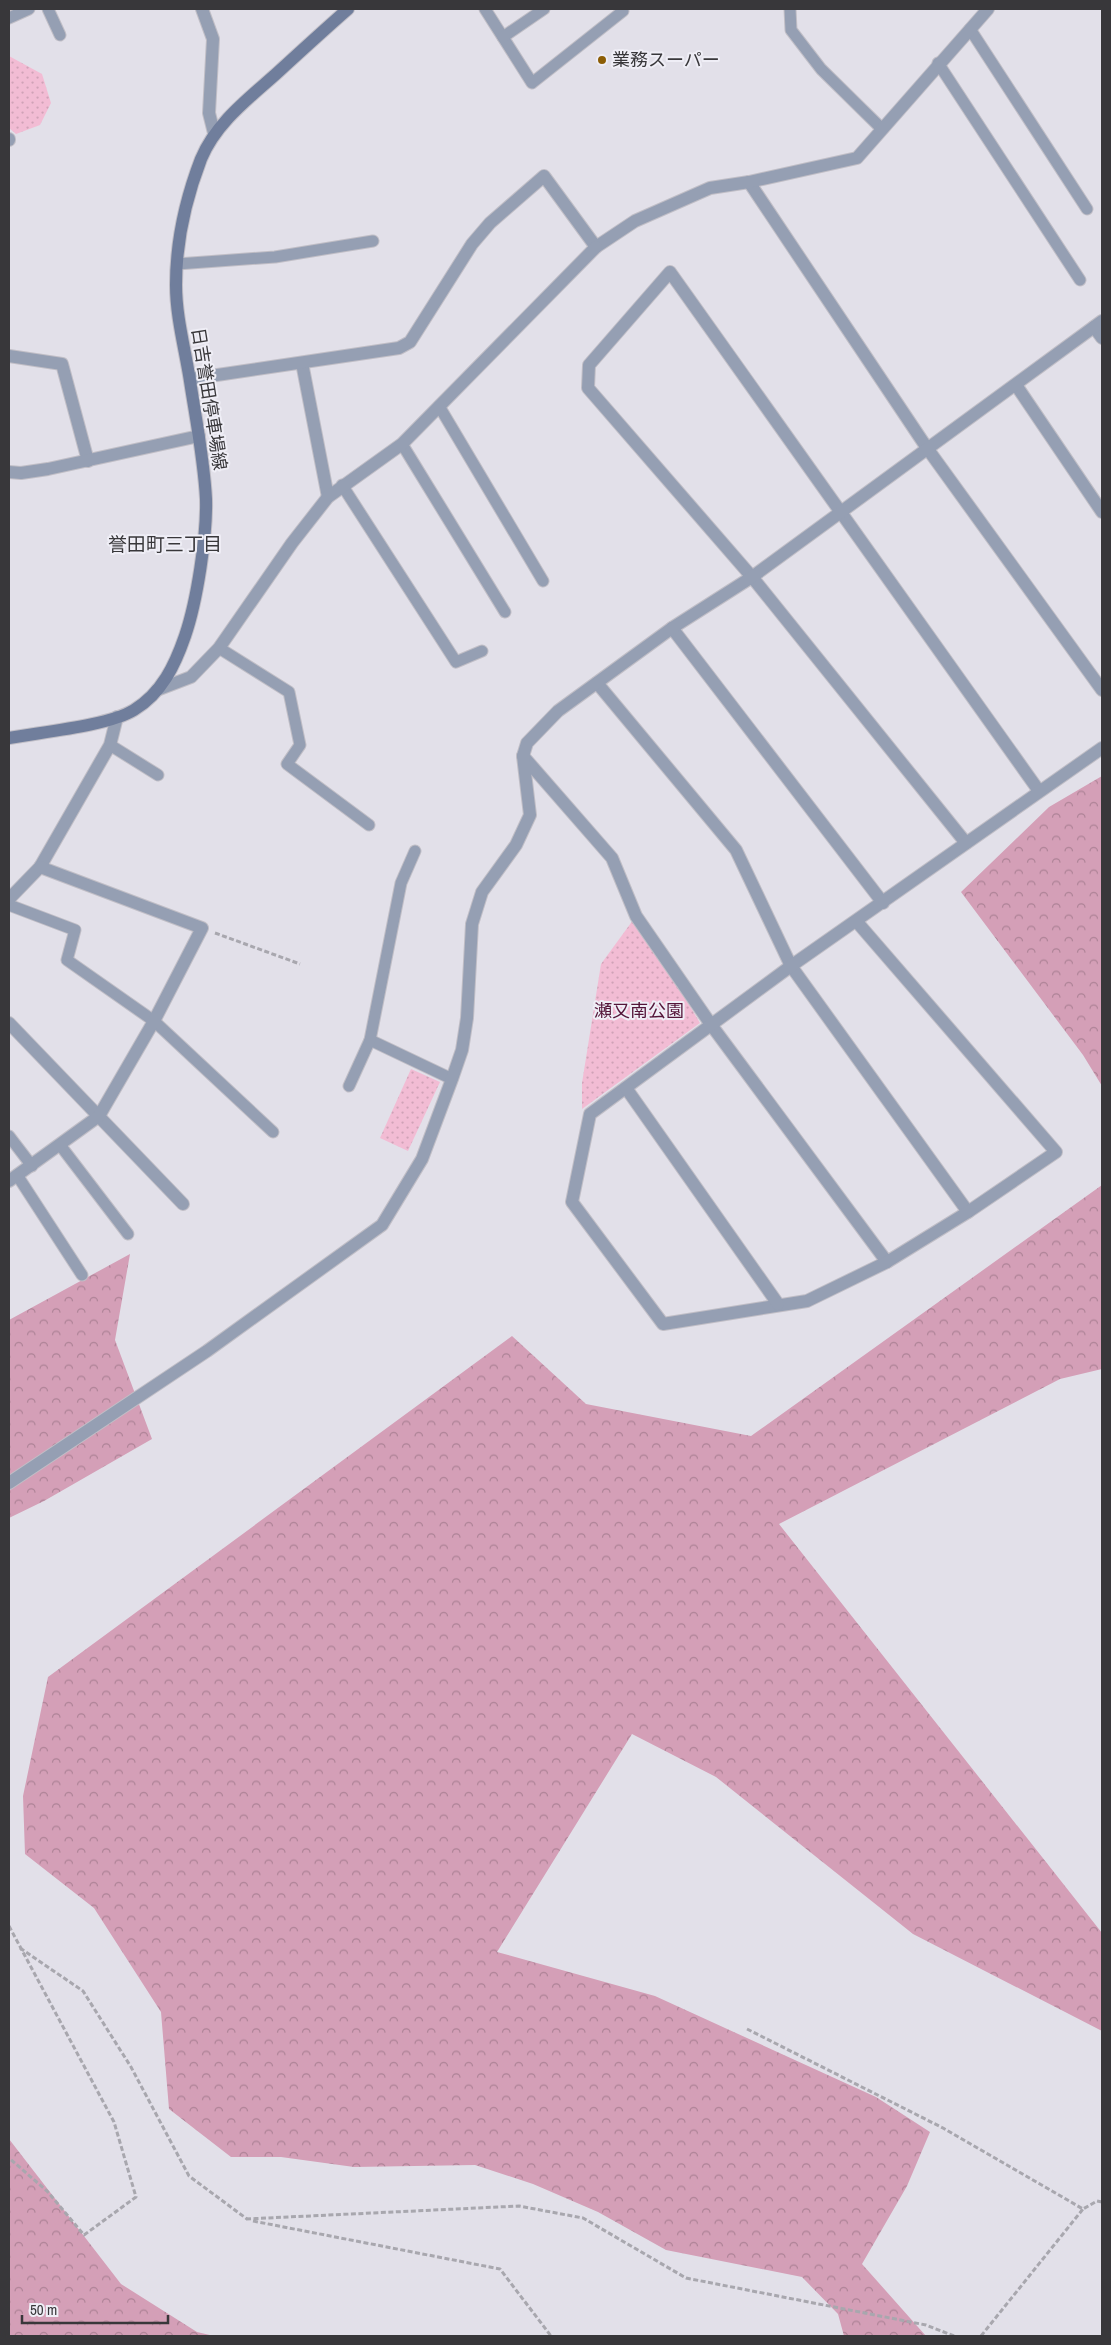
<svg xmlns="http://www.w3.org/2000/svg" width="1111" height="2345" viewBox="0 0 1111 2345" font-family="'Archivo Narrow','Noto Sans JP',sans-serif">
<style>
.grass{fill:url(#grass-dots)}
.forest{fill:url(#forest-crowns)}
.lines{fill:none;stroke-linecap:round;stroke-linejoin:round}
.service-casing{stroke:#c0bec6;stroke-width:13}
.minor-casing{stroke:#c0bec6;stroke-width:14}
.tertiary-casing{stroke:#c0bec6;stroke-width:14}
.secondary-casing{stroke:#c0bec6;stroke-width:14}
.path{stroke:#a8a7ae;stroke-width:3;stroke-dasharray:5 2.5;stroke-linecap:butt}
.service{stroke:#959fb3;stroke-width:11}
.minor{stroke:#959fb3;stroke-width:12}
.tertiary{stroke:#959fb3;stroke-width:12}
.secondary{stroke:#707e9c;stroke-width:12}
.poi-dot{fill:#8c5d04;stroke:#efeef6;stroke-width:2}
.labels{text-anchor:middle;stroke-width:4;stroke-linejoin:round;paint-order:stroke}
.poi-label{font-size:18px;fill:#38373a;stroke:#efeef6;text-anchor:start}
.street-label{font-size:18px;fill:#38373a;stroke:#efeef6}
.park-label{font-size:18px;fill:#541539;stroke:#efeef6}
.neighbourhood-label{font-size:19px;fill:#38373a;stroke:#efeef6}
</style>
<defs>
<pattern id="grass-dots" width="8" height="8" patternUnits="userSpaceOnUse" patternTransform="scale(1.25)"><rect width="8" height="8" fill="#f2bcd4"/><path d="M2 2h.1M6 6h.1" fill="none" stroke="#d0a2b7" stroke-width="1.8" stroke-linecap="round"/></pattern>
<pattern id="forest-crowns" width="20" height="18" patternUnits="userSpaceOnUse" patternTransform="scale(1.25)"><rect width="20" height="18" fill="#d49fb7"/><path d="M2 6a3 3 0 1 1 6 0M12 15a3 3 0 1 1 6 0" fill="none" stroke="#ad8296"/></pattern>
</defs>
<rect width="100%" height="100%" fill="#e2e0e9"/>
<g class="grass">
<polygon points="9,56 42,74 51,103 40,125 16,134 9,128"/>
<polygon points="636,916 700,1023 582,1109 582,1083 601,964"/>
<polygon points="411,1069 440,1082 408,1151 380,1138"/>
</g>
<g class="forest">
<polygon points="1102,776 1102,1086 1083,1055 961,892 1049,807"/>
<polygon points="1102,1185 1102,1369 1060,1379 779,1524 1102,1933 1102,2031 913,1934 716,1777 632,1734 497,1952 655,1996 876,2097 930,2132 907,2186 862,2264 926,2336 844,2336 838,2314 802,2277 666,2250 598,2212 533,2184 475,2165 354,2167 281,2157 231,2157 169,2109 161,2012 94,1908 25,1854 23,1796 48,1677 512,1336 586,1404 751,1436"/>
<polygon points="130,1254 115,1340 152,1439 44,1501 9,1518 9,1320"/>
<polygon points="9,2139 121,2284 197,2332 214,2336 9,2336"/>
</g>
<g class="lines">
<g class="service-casing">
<g id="service">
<polyline points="48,9 60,35"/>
<polyline points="485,9 532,83 623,11 621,9"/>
<polyline points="790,9 791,30 821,69 882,129"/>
<polyline points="9,18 29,9"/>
<polyline points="970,29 1087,209"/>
<polyline points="503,37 544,9"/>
<polyline points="938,63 1080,280"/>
<polyline points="177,264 275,257 373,241"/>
<polyline points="439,406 543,581"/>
<polyline points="402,444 505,612"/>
<polyline points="342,485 456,662 482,651"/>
<polyline points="219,648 289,692 300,745 287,764 369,825"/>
<polyline points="110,745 158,775"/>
<polyline points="9,905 75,930 67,960 154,1021 273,1132"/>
<polyline points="370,1040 452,1079"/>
<polyline points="349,1086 370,1040 401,883 415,851"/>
<polyline points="9,1136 32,1166"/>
<polyline points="60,1145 128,1234"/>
<polyline points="17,1175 82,1275"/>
</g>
</g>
<g class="minor-casing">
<g id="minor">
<polyline points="202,9 213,39 209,113 214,133"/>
<polyline points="9,139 9,140"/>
<polyline points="749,182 927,448 1102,690"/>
<polyline points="1094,327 1102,338"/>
<polyline points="9,356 62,364 88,461"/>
<polyline points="302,363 328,497"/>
<polyline points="190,379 399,348 410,342 472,244 490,223 544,176 596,247 635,221 710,188 749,182 857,158 988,9"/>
<polyline points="1016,385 1102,512"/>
<polyline points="672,628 883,903"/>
<polyline points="597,683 736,850 791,966 968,1212"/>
<polyline points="157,690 191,677 219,648 292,543 328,497 402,444 596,247"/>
<polyline points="523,756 612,858 636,916 712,1026 887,1262"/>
<polyline points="966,843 752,577 588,388 589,365 670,272 1039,791"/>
<polyline points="9,899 40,867 110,745 117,717"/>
<polyline points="857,922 1056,1152 968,1212 887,1262 807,1301 663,1324 572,1202 590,1114 791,966 1102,748"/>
<polyline points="9,1023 183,1204"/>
<polyline points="626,1088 778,1304"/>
<polyline points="9,1181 99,1116 154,1021 202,928 40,867"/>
<polyline points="9,1483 207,1351 382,1225 422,1159 452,1079 462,1050 467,1018 472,924 482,892 516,845 530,815 523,756 527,743 558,711 672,628 752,577 1102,321"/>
</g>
</g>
<g class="tertiary-casing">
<polyline id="tertiary" points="9,472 21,473 48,469 199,436"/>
</g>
<g class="secondary-casing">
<path id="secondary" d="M9,738C41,732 108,726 134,710C162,693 175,665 185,636C197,601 207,536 206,499C204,460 196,420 190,381C185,349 176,317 176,285C176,243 186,198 201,159C216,123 248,99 276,74C300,52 324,30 348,9"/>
</g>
<g class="path">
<polyline points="215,933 300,964"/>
<polyline points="9,1926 114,2122 136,2197 84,2235 47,2191 9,2158"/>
<polyline points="20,1948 83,1991 131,2067 189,2176 247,2219"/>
<polyline points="747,2029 943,2128 1083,2209 1097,2201 1102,2202"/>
<polyline points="246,2219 519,2206 583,2218 686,2278 926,2325 954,2336"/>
<polyline points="253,2221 500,2269 551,2336"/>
<polyline points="981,2336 1083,2209"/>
</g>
<use href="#service" class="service"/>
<use href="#minor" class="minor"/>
<use href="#tertiary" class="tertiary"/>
<use href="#secondary" class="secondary"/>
</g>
<circle class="poi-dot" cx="602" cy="60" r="5"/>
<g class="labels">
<g class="poi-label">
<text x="612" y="66">業務スーパー</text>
</g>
<g class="street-label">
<text transform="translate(209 399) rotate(81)" y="6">日吉誉田停車場線</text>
</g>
<g class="park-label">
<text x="639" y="1017">瀬又南公園</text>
</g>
<g class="neighbourhood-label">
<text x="165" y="551">誉田町三丁目</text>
</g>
</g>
<rect width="1111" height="2345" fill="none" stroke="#38373a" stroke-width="20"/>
<path d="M22 2315v8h146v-8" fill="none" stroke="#38373a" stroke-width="2.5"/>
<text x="30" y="2315" font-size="15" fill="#38373a" stroke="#efeef6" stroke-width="4" paint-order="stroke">50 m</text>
</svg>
